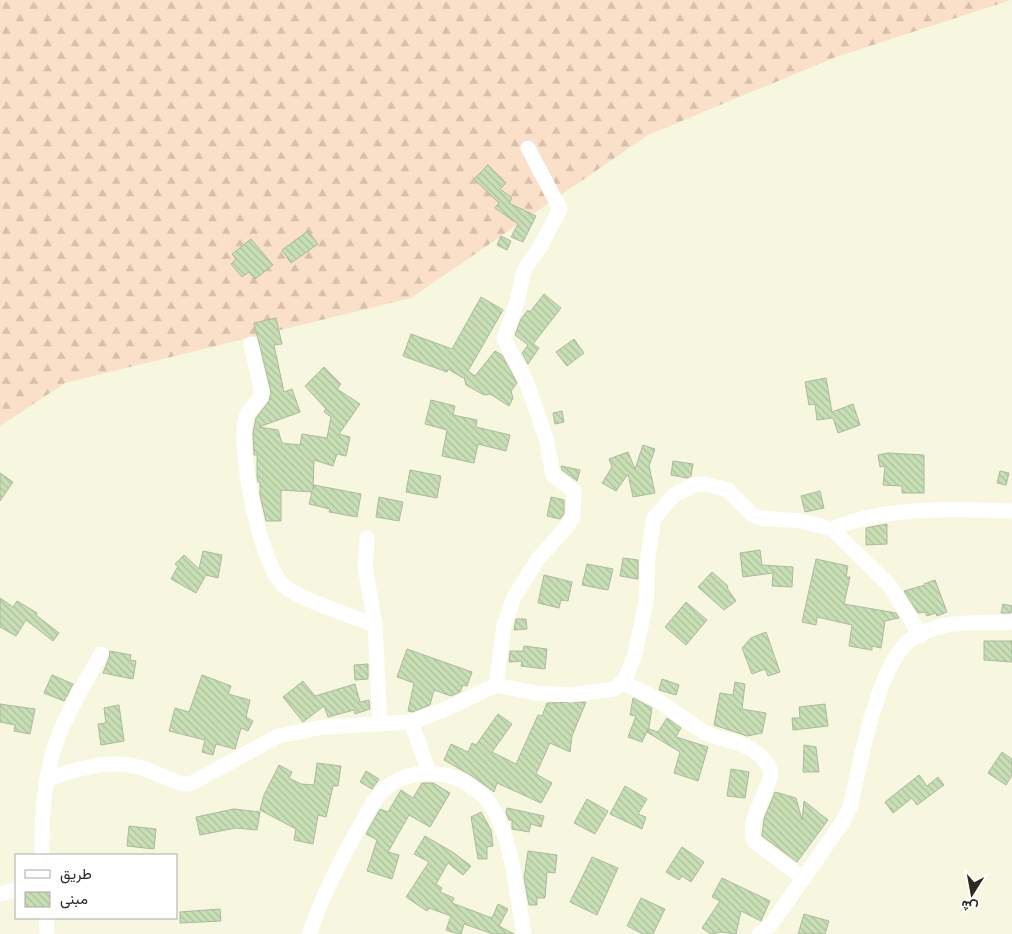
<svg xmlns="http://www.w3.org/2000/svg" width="1012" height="934" viewBox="0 0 1012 934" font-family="'Noto Serif',Vazirmatn,serif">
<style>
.forest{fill:url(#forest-firs)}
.building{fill:url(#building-back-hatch);stroke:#acb8a3}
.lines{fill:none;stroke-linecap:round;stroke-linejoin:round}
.minor{stroke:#fff;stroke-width:15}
</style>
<defs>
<pattern id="forest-firs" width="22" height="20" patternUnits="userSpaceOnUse" patternTransform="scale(1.25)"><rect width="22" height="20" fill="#fadfc9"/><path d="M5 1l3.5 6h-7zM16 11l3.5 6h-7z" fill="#d6c0ac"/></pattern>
<pattern id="building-back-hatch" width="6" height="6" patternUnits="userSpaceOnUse" patternTransform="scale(1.25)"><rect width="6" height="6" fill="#c8dfb5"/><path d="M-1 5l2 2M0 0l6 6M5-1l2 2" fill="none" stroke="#acc09b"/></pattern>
</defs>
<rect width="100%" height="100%" fill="#f7f7e0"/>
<polygon class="forest" points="0,0 1011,0 836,57 648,135 411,298 65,383 0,426"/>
<g class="building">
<polygon points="488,165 506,183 500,189 512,198 509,203 536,216 523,242 511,237 518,224 495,208 499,203 474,179"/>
<polygon points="308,231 318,244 291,263 282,250"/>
<polygon points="501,236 511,241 507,250 497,245"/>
<polygon points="251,239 273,265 255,279 249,272 242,277 231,264 236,259 232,254"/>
<polygon points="544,294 561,308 533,344 539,348 528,364 522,353 528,345 515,335 521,319 528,310 530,312"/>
<polygon points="481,297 503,310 468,371 475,376 495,351 502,355 517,383 511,391 513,398 509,406 490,394 484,395 466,385 464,377 463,378 448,369 447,372 403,356 411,334 452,349"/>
<polygon points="276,318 282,344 274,345 284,392 292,389 300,412 259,427 278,430 282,443 300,445 302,434 327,438 331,417 324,412 326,409 305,386 324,367 341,384 337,389 360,404 339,434 350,437 346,456 337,454 333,466 314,460 313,490 314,485 361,494 357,517 329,512 330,509 309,504 312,492 281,490 281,521 266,521 260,495 260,482 258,482 257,477 257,455 254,455 253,433 256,418 269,401 271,392 254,323"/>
<polygon points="574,339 584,353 567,366 556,352"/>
<polygon points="826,378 832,412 853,404 860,425 838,433 833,418 817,420 815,404 809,405 805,382"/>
<polygon points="431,400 455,406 453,415 477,420 476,427 510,435 506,451 478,444 474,463 442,456 447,430 425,424"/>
<polygon points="562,411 564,422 555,424 553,413"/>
<polygon points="643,445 655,449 649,466 655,493 633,497 628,474 616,491 602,483 612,467 609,459 628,452 635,469"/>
<polygon points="888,453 924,455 924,493 902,493 902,486 883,485 885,466 880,467 878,455"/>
<polygon points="673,461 693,464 691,476 687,478 671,475"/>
<polygon points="561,466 580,470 577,481 562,470"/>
<polygon points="410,470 441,476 437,498 406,492"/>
<polygon points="1000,471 1009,473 1006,485 997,483"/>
<polygon points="0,473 13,482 0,501"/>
<polygon points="820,491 824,508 805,512 801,496"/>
<polygon points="379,497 403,502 399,521 376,517"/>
<polygon points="551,497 564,500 564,514 560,519 547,516"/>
<polygon points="887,524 887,544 866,545 866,528"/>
<polygon points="760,550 762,565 793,567 792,587 772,586 773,573 743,577 740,553"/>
<polygon points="203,551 222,555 218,578 206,575 196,593 171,579 178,566 175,564 184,555 199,569"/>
<polygon points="623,558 638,560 638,579 620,576"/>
<polygon points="816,559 848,566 846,577 850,577 844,604 896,613 899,618 885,621 881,648 872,646 872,650 849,646 852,625 817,617 816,625 802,622"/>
<polygon points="587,564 613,569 608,590 582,585"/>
<polygon points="712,572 728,586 727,588 736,601 724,610 698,587"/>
<polygon points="544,575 572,582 568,601 561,600 559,608 538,603"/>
<polygon points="935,580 947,612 937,616 936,613 927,616 925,612 918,613 904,591 925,585 924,584"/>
<polygon points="0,598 13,607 17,601 37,613 36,615 59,633 53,641 26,620 16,636 0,627"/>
<polygon points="686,602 707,620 686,645 665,627"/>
<polygon points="1003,604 1012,606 1011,613 1001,613"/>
<polygon points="516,619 526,619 527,629 514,630"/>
<polygon points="766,632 780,672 768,676 765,669 752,674 742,648 751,638"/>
<polygon points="984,641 1012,641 1012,662 984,660"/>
<polygon points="524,646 547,649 545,669 521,666 522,661 509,662 510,651 523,651"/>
<polygon points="407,649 472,672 467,686 463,685 460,692 451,696 434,690 430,705 412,712 408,711 414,683 397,677"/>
<polygon points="110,651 131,655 130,660 136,661 133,679 103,673 109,658"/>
<polygon points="368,664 368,679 355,680 354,665"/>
<polygon points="52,675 73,684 64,701 44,693"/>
<polygon points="202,675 231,686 228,694 250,700 246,717 253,721 248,731 241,728 235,749 216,744 213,755 202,752 205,740 169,731 175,708 189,712"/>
<polygon points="662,679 679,685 676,695 659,690"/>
<polygon points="303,681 315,696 355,684 360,702 369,700 370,709 355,714 354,710 328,717 324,706 303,722 283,697"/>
<polygon points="735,682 745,684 742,709 766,713 762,733 747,736 714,725 720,693 733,695"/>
<polygon points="633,698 652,708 649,727 642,742 628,737 636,716 630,715"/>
<polygon points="586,702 572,736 570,752 550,743 536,774 552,783 541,803 497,783 494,792 472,776 444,760 451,744 468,752 472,743 476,745 498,714 512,724 492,752 516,764 538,715 542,716 547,703"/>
<polygon points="0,704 35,709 30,734 14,731 15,725 0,722"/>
<polygon points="825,704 828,726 793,730 792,718 800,718 799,707"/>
<polygon points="119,705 124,741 101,745 98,724 106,723 104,708"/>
<polygon points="667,718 681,728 676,737 708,747 698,781 674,773 680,752 647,732 649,729 658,732"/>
<polygon points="804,745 816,747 819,772 803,772"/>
<polygon points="1002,752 1012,759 1012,775 1006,785 988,773"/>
<polygon points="317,763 341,766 338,786 333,786 326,817 318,815 313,844 294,840 296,829 260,810 264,795 279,765 292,772 289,778 301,784 314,785"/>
<polygon points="731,769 749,772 745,798 727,796"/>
<polygon points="366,771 379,779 372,789 360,782"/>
<polygon points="919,775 927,786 938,777 944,785 917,805 912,798 893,813 885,802"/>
<polygon points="422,783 433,783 450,793 430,827 409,815 388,852 399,855 392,879 367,871 377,840 366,834 380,809 388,812 401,790 413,798"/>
<polygon points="625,786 647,799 638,814 646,817 642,829 610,814"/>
<polygon points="775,792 796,798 802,820 804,801 828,820 797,862 762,836 764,819"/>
<polygon points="587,799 608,811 595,834 574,823"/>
<polygon points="507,808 544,816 541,827 531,824 529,832 512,829 512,820 509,820 506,813"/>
<polygon points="234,809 260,812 257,830 236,828 200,835 196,817"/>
<polygon points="481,812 491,830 493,846 487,847 487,859 478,859 471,817"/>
<polygon points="129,826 156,829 154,849 127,846"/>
<polygon points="425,836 454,853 471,866 463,875 448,863 436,884 442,888 440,892 454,898 452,903 492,918 498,904 508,909 499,926 514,934 493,934 464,924 461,934 458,934 446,930 451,916 429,908 427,911 406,897 429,862 414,854"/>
<polygon points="682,847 704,862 691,882 682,876 679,880 666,872"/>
<polygon points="528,851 557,855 555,873 547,872 545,898 537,898 537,905 529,905 524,878"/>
<polygon points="592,857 618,868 597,915 570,902"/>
<polygon points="722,878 770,901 761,921 741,911 736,934 721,932 711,934 702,928 720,901 712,897"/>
<polygon points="641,898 665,909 653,934 643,934 627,926"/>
<polygon points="220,909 221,921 180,923 180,912"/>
<polygon points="804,914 829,921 825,934 798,934"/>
</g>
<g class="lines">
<g class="minor">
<path d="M251,344L262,393C259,403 248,408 246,418C237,448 260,565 284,586C301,600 352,616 375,625"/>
<path d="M832,529C885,506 955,509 1012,511"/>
<polyline points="367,538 365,566 375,625 380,724"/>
<path d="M621,683C657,694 676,716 706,733C721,741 739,740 753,750C761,755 769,764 771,773C768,795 746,820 754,841L804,879"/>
<polyline points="496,685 504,626 514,597 538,559 567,526 573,517 574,491 553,475 546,438 526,381 504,339 517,302 524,270 540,247 560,209 528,148"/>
<polyline points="411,722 429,772"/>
<path d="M47,779C78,769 108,758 141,768C156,772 169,780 184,784L192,783L278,736L324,727L411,722L446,709L496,685L535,693L571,695L614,689L625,680L635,654L646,602L648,556L654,518L674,495L694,485L705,484L728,490L752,515L761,518L801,521L832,529L890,586L921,636"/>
<path d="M42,855C41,821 44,785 53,752C63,718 84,685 101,654"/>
<polyline points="0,894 16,890"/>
<polyline points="46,918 47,934"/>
<path d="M309,934C323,895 340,860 361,824C368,812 376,795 387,787C405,773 424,771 445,775C465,779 485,793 495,812C513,846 517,896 524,934"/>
<path d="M759,934L770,926L842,823L850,808C859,768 877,667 909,641C936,619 979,623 1012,622"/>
</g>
</g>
<rect x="15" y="854" width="162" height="65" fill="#ffffff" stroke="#aaaaa7"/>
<rect x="25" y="870" width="25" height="8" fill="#ffffff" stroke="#aaaaa7"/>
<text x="60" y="879" font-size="15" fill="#2b2b22">طريق</text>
<rect x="25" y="892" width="25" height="15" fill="url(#building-back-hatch)" stroke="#aaaaa7"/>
<text x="60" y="904" font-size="15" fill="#2b2b22">مبنى</text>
<g transform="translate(972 894) rotate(191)" stroke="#ffffff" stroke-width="4" paint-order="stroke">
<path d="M0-4L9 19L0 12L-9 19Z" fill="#2b2b22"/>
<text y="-8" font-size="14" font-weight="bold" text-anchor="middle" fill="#2b2b22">ش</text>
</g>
</svg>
